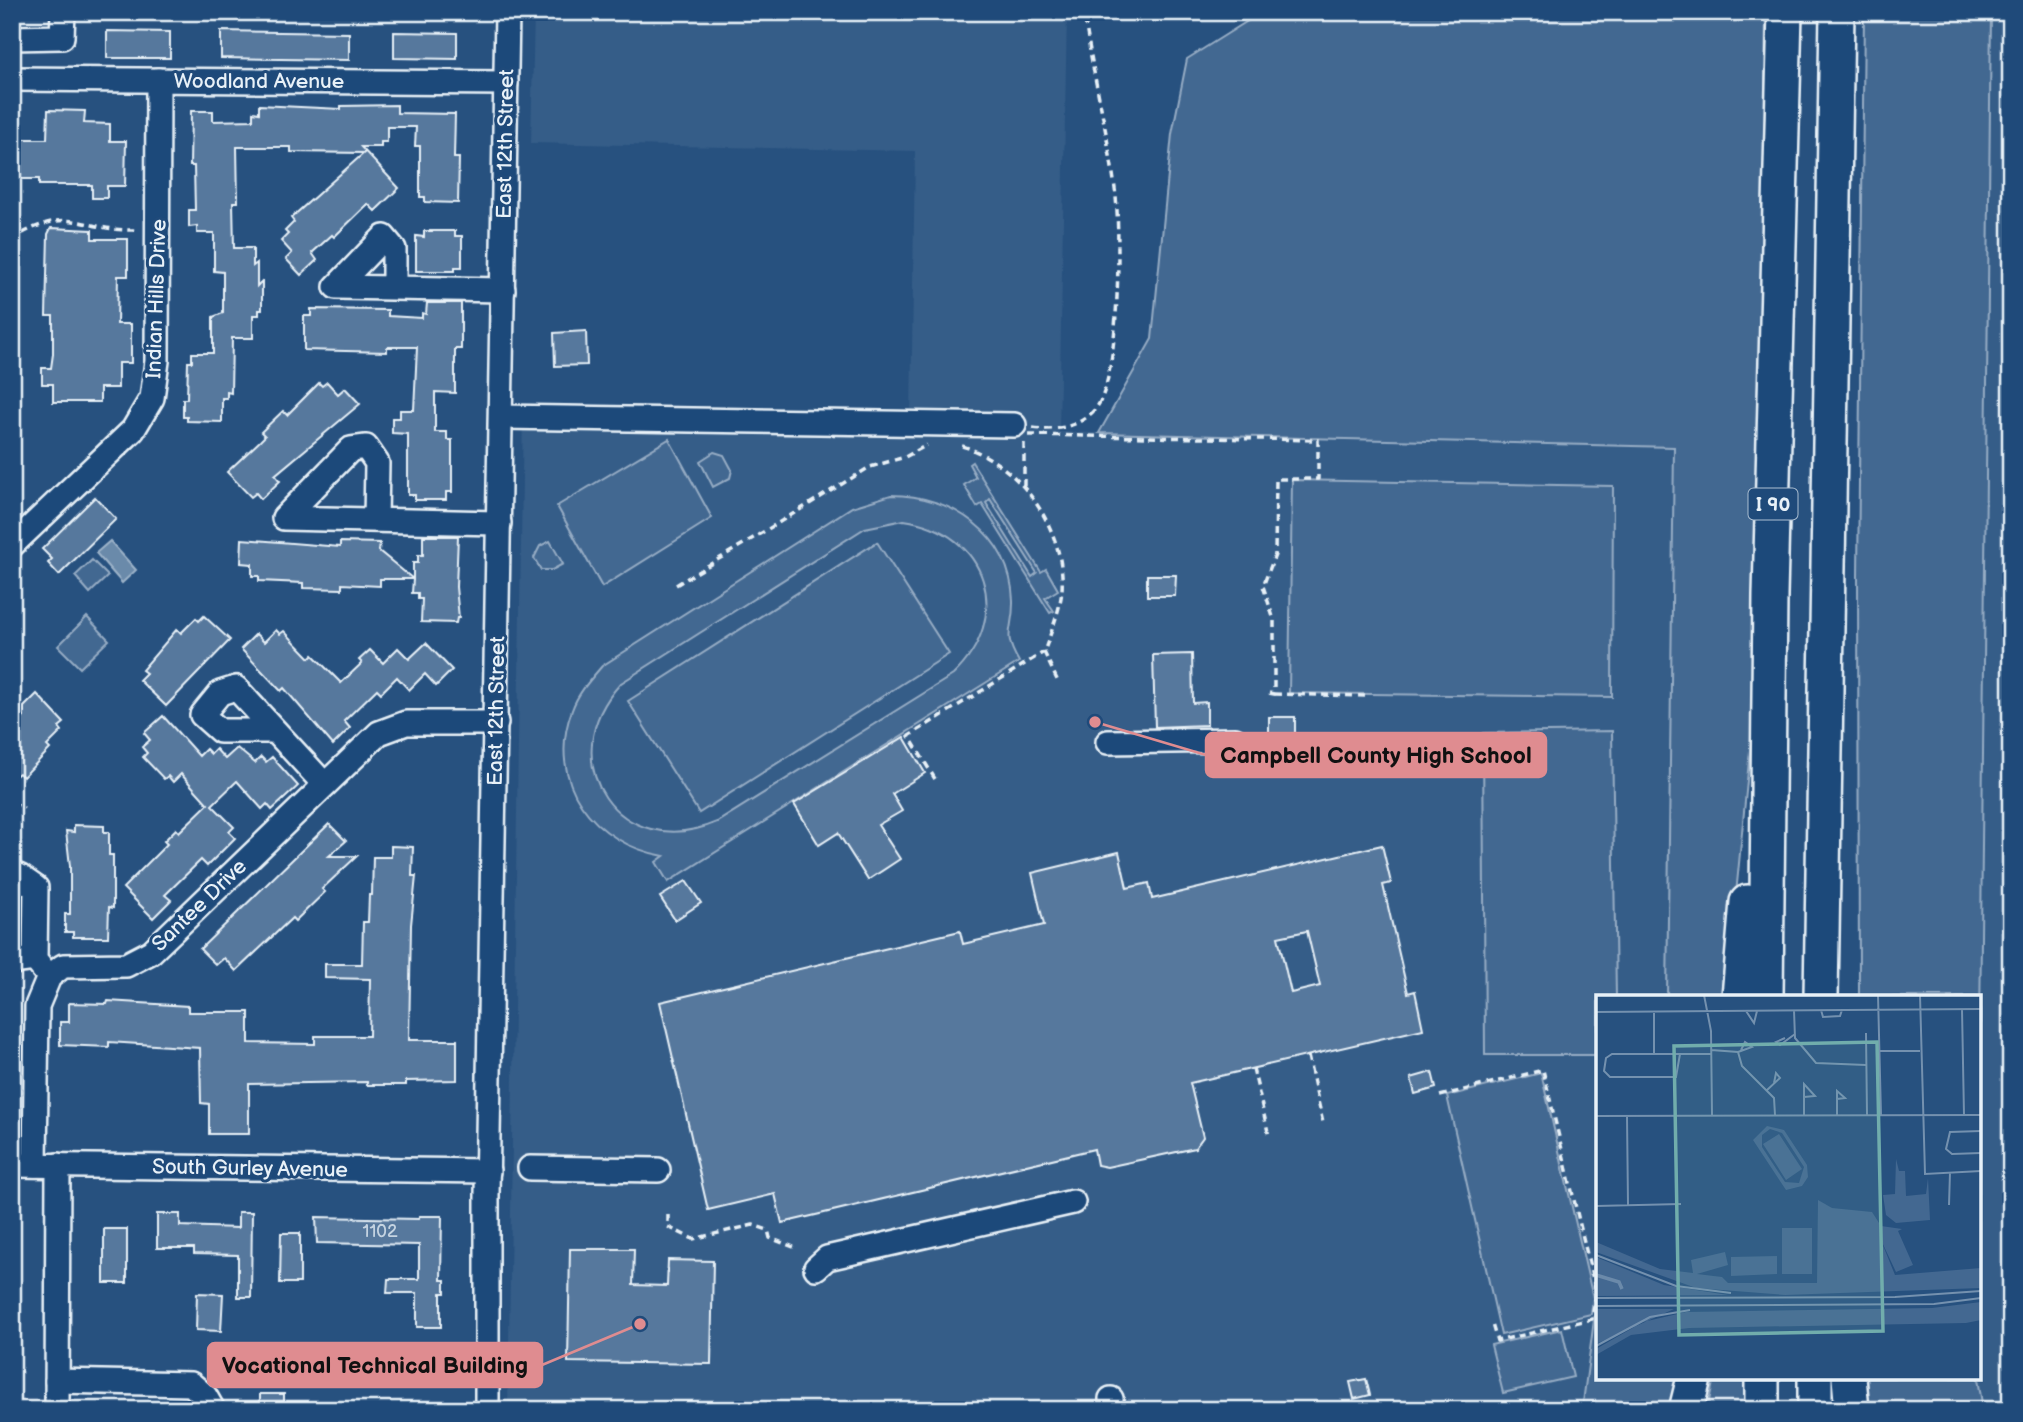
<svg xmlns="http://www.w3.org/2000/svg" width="2023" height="1422" viewBox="0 0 2023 1422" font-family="'Balsamiq Sans',sans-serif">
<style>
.built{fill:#355d88}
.green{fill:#436891;stroke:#96acc4;stroke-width:2;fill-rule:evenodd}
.water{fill:#6b8aaa;stroke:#9db3c9;stroke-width:2}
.building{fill:#57789d;stroke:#e8f1f8;stroke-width:2;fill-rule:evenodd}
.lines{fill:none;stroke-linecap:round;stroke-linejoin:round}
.minor-casing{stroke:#e8f1f8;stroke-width:28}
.highway-casing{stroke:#e8f1f8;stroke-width:38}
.path{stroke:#e8f1f8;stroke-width:3.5;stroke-dasharray:7 5;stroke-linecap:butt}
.minor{stroke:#1f4a7a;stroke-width:23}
.highway{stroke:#1f4a7a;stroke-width:33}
.labels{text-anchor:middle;stroke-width:6;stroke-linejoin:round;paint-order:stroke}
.number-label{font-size:18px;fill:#c4d3e1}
.shield{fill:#1f4a7a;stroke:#acbfd2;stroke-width:2}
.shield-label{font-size:19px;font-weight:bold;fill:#e8f1f8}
.street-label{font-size:21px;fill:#e8f1f8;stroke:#1f4a7a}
.inset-river{fill:none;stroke:#6b8aaa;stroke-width:3.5}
.inset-road{fill:none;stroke:#7491af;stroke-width:2}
.view{fill:#71adac;fill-opacity:0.15;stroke:#71adac;stroke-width:3.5}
.inset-edge{fill:none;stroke:#e8f1f8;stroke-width:3.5}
.leader{fill:none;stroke:#df8c90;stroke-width:2.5}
.callout-dot{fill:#df8c90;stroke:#1f4a7a;stroke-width:2.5}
.callout{fill:#df8c90;stroke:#df8c90;stroke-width:2.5}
.callout-label{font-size:23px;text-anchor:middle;font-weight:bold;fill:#111}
</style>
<rect width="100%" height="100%" fill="#27517f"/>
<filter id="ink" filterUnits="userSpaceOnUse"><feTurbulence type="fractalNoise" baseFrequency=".0143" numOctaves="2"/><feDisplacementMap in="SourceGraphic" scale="14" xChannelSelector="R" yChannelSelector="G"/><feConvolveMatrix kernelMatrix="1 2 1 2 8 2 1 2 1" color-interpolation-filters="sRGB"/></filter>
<g filter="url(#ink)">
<g class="built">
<polygon points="534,12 1067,12 1059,432 1674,447 1667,997 1598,997 1598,1290 1582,1410 508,1410 523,409 911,416 915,151 531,143"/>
<polygon points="1991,12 2011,12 2011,1410 1983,1410 1978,1378"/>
</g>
<g class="green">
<polygon points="1262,12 1766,12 1757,678 1726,997 1667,997 1674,447 1099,433 1152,339 1172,134 1187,59"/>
<polygon points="1864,12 1991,12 1979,1125 1979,997 1859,997 1858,576"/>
<polygon points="669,439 712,518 602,587 557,506"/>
<polygon points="714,452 724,455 732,470 730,478 713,487 700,461"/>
<path d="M972,462L1041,572L1046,569L1058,590L1045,598L1054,611L1050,613L982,504L977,507L964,485L976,477L969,464ZM990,499L1037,573L1032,577L986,503Z"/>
<polygon points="1292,480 1613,486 1612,697 1289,693"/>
<path d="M891,495C952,495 1010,534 1013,600C1014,632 1001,631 1019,662L668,882L656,862L664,856C594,844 545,782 572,710C578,693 590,680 602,666L852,507ZM904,520C988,532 1014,617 953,675L717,822C620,864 549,761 621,683L865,528Z"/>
<polygon points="550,541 563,564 552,570 541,570 534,558 540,546"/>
<polygon points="877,542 949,654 699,813 628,701"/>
<polygon points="92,560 108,576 90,593 75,576"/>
<polygon points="87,617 109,640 80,668 58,646"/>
<polygon points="1612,731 1616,997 1598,997 1598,1055 1485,1055 1483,733"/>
<polygon points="1541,1073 1593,1298 1591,1314 1501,1335 1447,1096"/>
<polygon points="1598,1290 1598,1378 1680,1378 1673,1410 1582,1410"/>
<polygon points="1562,1329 1573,1377 1503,1393 1491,1345"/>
<polygon points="1714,1378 1748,1378 1748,1410 1707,1410"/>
<polygon points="1861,1378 1978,1378 1983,1410 1865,1410"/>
</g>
<polygon class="water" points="110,541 136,570 122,583 96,553"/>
<g class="building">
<polygon points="107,31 170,32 170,58 107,58"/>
<polygon points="221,31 349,33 349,60 221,58"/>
<polygon points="394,32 457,33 457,59 394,58"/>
<polygon points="259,105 341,109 341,106 397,105 397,113 455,114 454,158 459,158 458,203 425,202 425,197 420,197 420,146 415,146 416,127 387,127 387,142 381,142 381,147 361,147 399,188 375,211 368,204 334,237 332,235 312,253 317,260 301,275 286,259 292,253 281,241 288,234 285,231 294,222 291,218 364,153 291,152 291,147 237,147 238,202 233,202 234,248 253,248 253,266 257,263 257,286 262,281 262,310 259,310 259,315 253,315 253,338 232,338 231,393 227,392 227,398 222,398 222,422 187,421 187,417 183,417 183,399 187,399 188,362 192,362 192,353 213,353 213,317 223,313 223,272 214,271 214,233 197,233 197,226 189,227 189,210 195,210 194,166 190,166 191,111 213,111 213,121 253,120 253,112 259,113"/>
<polygon points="48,110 85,111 84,123 110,124 110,141 126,141 125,186 107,186 107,198 92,198 92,185 39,185 39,179 12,179 12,139 47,139"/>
<polygon points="51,228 92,230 92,239 128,239 128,276 118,276 117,324 131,324 131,363 118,363 118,388 100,388 100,402 53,402 53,384 42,384 42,368 51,368 53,354 53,316 46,316 48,234"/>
<polygon points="424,231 455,231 455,236 462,236 462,267 455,267 455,271 416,271 416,236 424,237"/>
<polygon points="427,303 461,303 461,349 455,349 455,393 435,392 435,432 447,432 447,440 452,440 452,492 446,492 446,500 415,500 415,495 408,495 408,434 392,433 392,418 400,418 400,410 414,410 417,347 387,347 387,352 304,350 304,316 311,316 311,309 388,310 388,316 422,318 422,313 426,314"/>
<polygon points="586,331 587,365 555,366 554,333"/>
<polygon points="327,382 338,394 345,388 360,404 275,475 280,481 261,499 256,493 251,497 227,472 260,441 265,436 261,432 283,411 287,415 319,383 322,386"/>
<polygon points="95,497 116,519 59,575 48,563 52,559 42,549"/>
<polygon points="423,536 458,536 456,587 459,618 457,618 456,623 421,622 422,599 418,599 418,593 412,593 413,579 380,579 380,586 342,584 342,589 303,588 303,583 259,581 259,576 252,576 252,564 241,563 242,539 340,547 340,542 380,543 379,551 413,579 413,563 418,563 418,555 423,555"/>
<polygon points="1147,575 1176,575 1175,596 1147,596"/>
<polygon points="204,616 230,640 166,706 139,680 146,673 142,670 177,629 181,633 196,618 199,621"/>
<polygon points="276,630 280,634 284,631 310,658 313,655 341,683 362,663 359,660 370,650 383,663 398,648 409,659 426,643 452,670 436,686 425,674 409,690 397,677 381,693 377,689 344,721 350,728 333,745 284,688 281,691 241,649 256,634 264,642"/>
<polygon points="1192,654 1193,703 1207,702 1207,725 1155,727 1153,655"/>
<polygon points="37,694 64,723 59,727 62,731 47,746 50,749 23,777 19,773 12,779 12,729 24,717 24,707"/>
<polygon points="163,716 199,756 206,749 211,754 216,749 225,759 237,748 255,763 261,757 266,762 272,757 298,786 272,810 267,804 262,809 237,781 212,805 234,827 229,832 235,838 207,866 201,860 165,895 171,900 153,918 123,888 167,844 164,841 176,829 179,832 208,804 181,774 173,782 168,776 164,779 143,757 147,753 142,747 150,740 144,733"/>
<rect x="1269" y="717" width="26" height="33"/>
<polygon points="904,737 925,773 892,794 902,811 878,825 900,859 868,880 838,833 819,845 794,804"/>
<polygon points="329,824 346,841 329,856 357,856 322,889 325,892 295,921 292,918 236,971 224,958 216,965 200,949"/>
<polygon points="74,825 104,826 104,832 109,832 109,855 113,855 113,908 109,907 108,937 73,937 73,932 65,932 65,914 70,914 70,866 66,831 74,832"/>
<path d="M1382,845L1391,883L1383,885L1408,993L1415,991L1423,1029L1190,1083L1203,1137L1195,1148L1107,1167L1097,1165L1094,1149L782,1223L775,1194L708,1210L660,1002L960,931L963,944L1044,925L1032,873L1119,852L1127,888L1149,883L1152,899ZM1307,931L1320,986L1291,993L1278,937Z"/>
<polygon points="391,846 413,847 412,876 416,876 411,925 409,1040 457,1040 457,1080 406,1081 406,1085 367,1085 367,1082 249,1084 249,1134 209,1134 209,1104 201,1103 200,1048 109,1042 109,1047 60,1045 60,1022 69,1022 69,1003 107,1004 108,1001 188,1006 188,1012 249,1012 249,1043 315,1044 315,1036 369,1036 370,979 325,978 325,964 362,964 363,922 368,922 369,895 372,895 373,857 391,857"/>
<polygon points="686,881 701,903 675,920 660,897"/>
<polygon points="1432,1072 1436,1088 1415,1094 1411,1078"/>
<polygon points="238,1212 252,1212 251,1297 238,1297 238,1255 194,1254 194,1248 157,1248 157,1214 180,1214 180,1226 238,1228"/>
<polygon points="419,1216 442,1216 441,1280 445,1280 445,1293 441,1293 441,1327 417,1327 417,1293 387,1293 388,1279 419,1279 419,1245 317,1243 316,1217 419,1219"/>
<rect x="104" y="1229" width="23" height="54"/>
<polygon points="281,1233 300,1233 300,1283 280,1283"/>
<polygon points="570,1249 634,1249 633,1285 667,1286 668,1260 713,1261 711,1364 568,1362"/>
<polygon points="197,1293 223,1294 221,1331 196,1330"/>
<polygon points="1366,1379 1370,1395 1354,1399 1350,1382"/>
<rect x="260" y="1394" width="24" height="16"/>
</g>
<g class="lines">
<g class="minor-casing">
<g id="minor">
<polyline points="12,38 62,37 63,12"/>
<polyline points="12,79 506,83"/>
<polyline points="394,288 394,249 384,237 336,287 503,290"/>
<polyline points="501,417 1014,425"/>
<path d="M376,520L377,463L366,447L351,449L284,518C355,520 427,522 499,523"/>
<polyline points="12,545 133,430 152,398 157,361 158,80"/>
<polyline points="274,731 220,731 202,715 220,693 236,688 324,784"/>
<polyline points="1108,742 1235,740"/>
<polyline points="12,882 19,876 36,888 35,959 49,977"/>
<polyline points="12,962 35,959"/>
<polyline points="12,1165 488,1171"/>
<polyline points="35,1165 37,1006 49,977 63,966 126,965 151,952 379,733 406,723 496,723"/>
<polyline points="530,1168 658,1170"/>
<polyline points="816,1268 827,1258 1073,1202"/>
<polyline points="57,1381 191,1384 205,1396 213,1410"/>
<polyline points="1111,1399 1111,1410"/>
<polyline points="57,1410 58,1165"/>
<polyline points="487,1410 487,1195 507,12"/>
</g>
</g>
<g class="highway-casing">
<g id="highway">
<polyline points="1739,997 1747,902"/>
<polyline points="1766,997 1770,595 1785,12"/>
<polyline points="1821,997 1837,12"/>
<polyline points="1849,1378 1852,1410"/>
<polyline points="1686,1410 1694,1378"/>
<polyline points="1762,1410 1762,1378"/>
<polyline points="1815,1410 1815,1378"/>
</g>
</g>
<g class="path">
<path d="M12,239C75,202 79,232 137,230"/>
<path d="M1033,428C1057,431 1081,427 1096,408C1120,379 1120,236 1116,197C1109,135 1092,74 1084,12"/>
<polyline points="1029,435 1318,440 1318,479 1276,479 1275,555 1263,586 1274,620 1274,694 1269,693"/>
<path d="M962,446C1019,463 1066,529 1062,590C1060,611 1051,632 1044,652L1059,684"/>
<polyline points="1024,486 1024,441"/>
<polyline points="676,585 870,467 905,457 927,445"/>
<polyline points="1274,694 1366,696"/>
<polyline points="935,779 909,736 1044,652"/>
<polyline points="12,803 24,808"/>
<polyline points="1308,1056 1323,1123"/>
<polyline points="1253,1068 1269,1136"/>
<polyline points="1440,1096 1543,1070 1596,1292 1592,1319 1497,1341 1492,1324"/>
<polyline points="668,1215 668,1227 693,1239 753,1225 768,1230 770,1238 796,1248"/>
</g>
<use href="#minor" class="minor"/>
<use href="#highway" class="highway"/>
</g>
</g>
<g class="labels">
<g class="number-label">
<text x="380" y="1237">1102</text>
</g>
<rect class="shield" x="1748.5" y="488.5" width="49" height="31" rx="5"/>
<g class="shield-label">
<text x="1773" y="511">I 90</text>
</g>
<g class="street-label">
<text x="259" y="88">Woodland Avenue</text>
<text transform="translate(505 144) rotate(-89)" y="7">East 12th Street</text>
<text transform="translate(156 299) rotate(-88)" y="7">Indian Hills Drive</text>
<text transform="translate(496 711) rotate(-89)" y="7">East 12th Street</text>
<text transform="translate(199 905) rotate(-44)" y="7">Santee Drive</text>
<text transform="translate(250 1168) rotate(1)" y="7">South Gurley Avenue</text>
</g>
</g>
<g transform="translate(1596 995)">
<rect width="385" height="385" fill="#27517f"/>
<path d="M171,131L188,135L211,170L212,182L206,191L190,195L157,145ZM174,134L186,138L208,172L203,188L189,187L166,152V140ZM183,139L206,174L190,185L167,149ZM300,164L303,176H309L310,201L330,199L332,183L334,225L300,228L290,220L287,200L299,199ZM222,205L236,213L276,217L285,231L306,234L302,236L317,270L300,277L284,243L299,280L385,273V293L189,300L100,293L0,257V247L64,274L97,278L95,265L129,257L132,270L101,279L126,282L132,288H221ZM186,233H216V279H186ZM181,261V279L135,281V262ZM0,262L68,290L132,300L0,301ZM385,307V325L370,328L93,333L35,340L0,360V354L47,327L90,317L336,313ZM0,314H78L0,349Z" fill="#436891" fill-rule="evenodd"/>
<path class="inset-river" d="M0,280L23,287L26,294"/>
<path class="inset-road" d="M108,0L115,36L116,120M282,0L285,120M324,0L329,179L385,176M366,14L368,120M198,15L199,43L220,68L270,70M225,15L227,22L244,21L246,15M150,16L158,28L161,16M0,17L385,14M270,38L271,120M189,43L180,47L184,50L199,39M115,55L142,57L146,71L178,103L179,120M283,56H324M142,57L156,52L149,47L145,55M58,59V16M84,59L80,82H14L8,76L10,63L16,59H115M170,96L184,83L180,78L178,88M208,102L219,101L208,89V120M241,120V96L249,103L241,104M0,121L385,120M31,121L32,210M385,136L354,137L350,154L356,159L385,158M353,210L354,177M0,211L85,209M0,260L80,291L135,298M0,303L299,302L385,296M0,311L338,309L385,303M0,351L54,322L94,315"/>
<path class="view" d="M281,47L287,336L83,340L78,51Z"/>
<rect width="385" height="385" class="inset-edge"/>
</g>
<path class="leader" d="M1095 722L1206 755M640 1324L542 1365"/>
<g class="callout-dot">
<circle cx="1095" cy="722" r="7"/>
<circle cx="640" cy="1324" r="7"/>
</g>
<g class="callout">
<rect x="1206" y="733" width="340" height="44" rx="7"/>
<rect x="208" y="1343" width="334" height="44" rx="7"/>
</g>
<g class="callout-label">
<text x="1376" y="763">Campbell County High School</text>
<text x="375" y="1373">Vocational Technical Building</text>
</g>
<rect width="2023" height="1422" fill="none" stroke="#1f4a7a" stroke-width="42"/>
<rect x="21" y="21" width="1981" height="1380" fill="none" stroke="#e8f1f8" stroke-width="2.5" filter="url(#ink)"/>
</svg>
